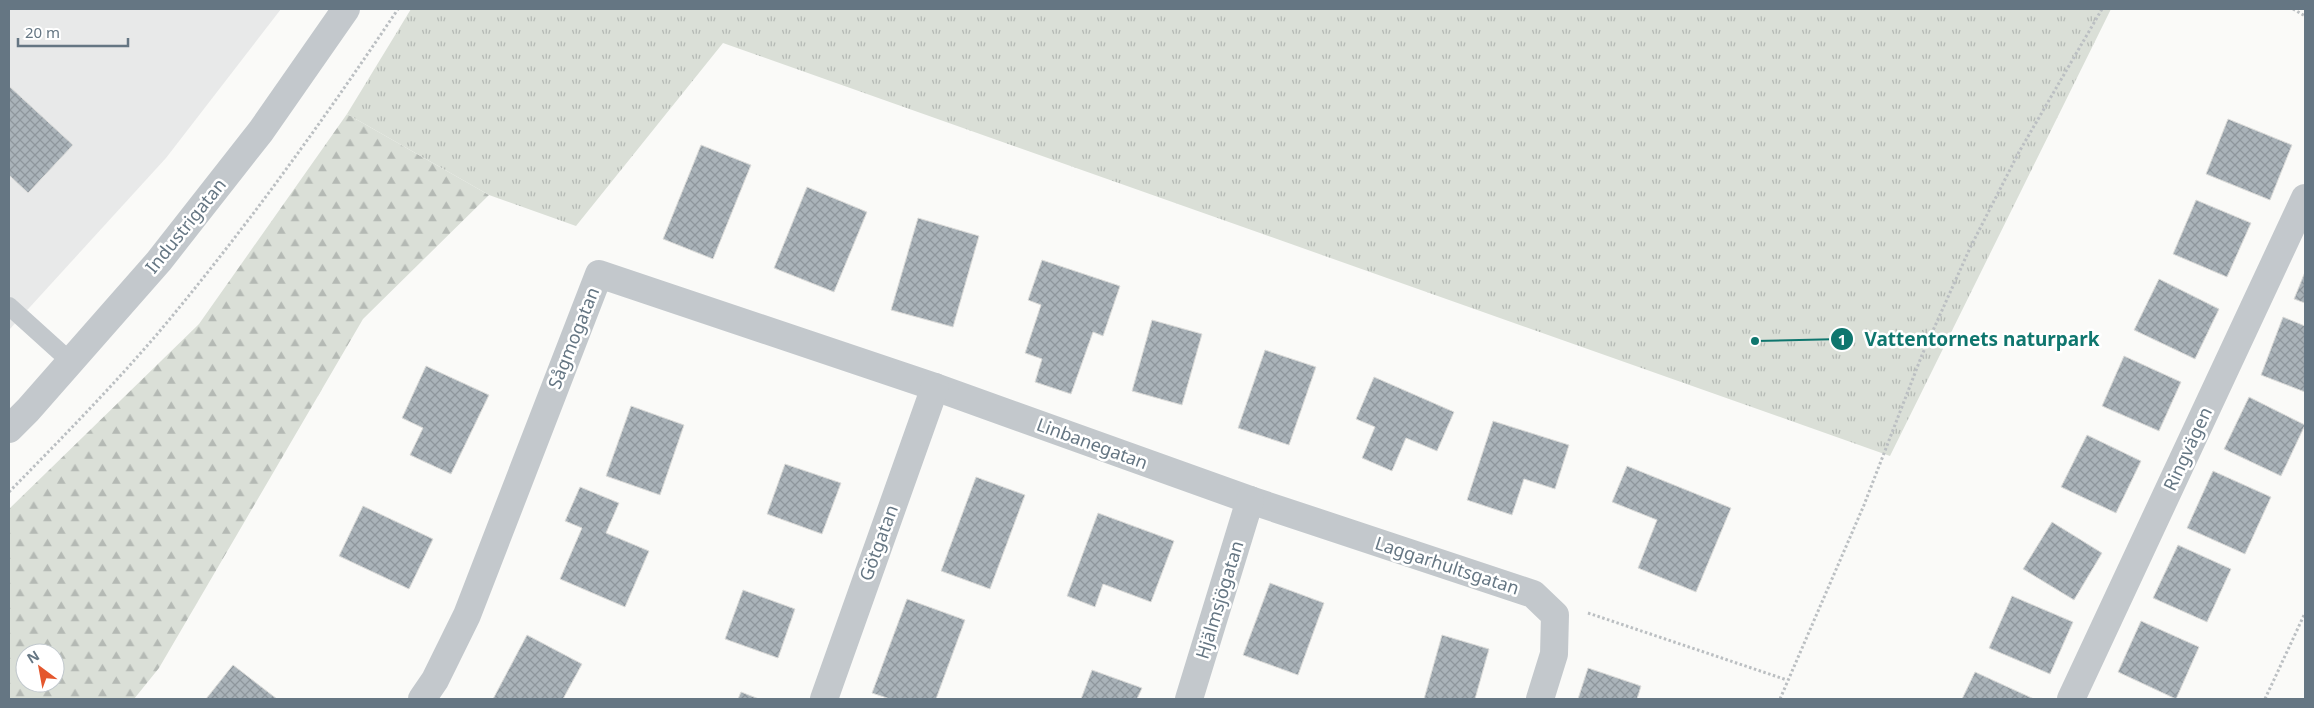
<svg xmlns="http://www.w3.org/2000/svg" width="2314" height="708" viewBox="0 0 2314 708" font-family="'Noto Sans',sans-serif">
<style>
.built{fill:#e8e9e9}
.forest{fill:url(#forest-firs);fill-rule:evenodd}
.park{fill:url(#park-tufts)}
.building{fill:url(#building-cross-hatch);stroke:#dcdcda}
.lines{fill:none;stroke-linecap:round;stroke-linejoin:round}
.path{stroke:#bbbfc2;stroke-width:3;stroke-dasharray:2.5 2.5;stroke-linecap:butt}
.service{stroke:#c3c8cc;stroke-width:18}
.minor{stroke:#c3c8cc;stroke-width:28}
.tertiary{stroke:#c3c8cc;stroke-width:28}
.labels{text-anchor:middle;stroke-width:5;stroke-linejoin:round;paint-order:stroke}
.street-label{font-size:18px;fill:#657683;stroke:#fff}
.leader{fill:none;stroke:#0f766e;stroke-width:2}
.callout-dot{fill:#0f766e;stroke:#fff;stroke-width:2}
.mark-label{font-size:15px;text-anchor:middle;font-weight:bold;fill:#fff}
.callout-label{font-size:19px;text-anchor:middle;font-weight:bold;fill:#0f766e;stroke:#fff;stroke-width:5;stroke-linejoin:round;paint-order:stroke}
</style>
<defs>
<pattern id="forest-firs" width="22" height="20" patternUnits="userSpaceOnUse" patternTransform="scale(1.25)"><rect width="22" height="20" fill="#dadfd7"/><path d="M5 1l3.5 6h-7zM16 11l3.5 6h-7z" fill="#b4b9b4"/></pattern>
<pattern id="park-tufts" width="24" height="20" patternUnits="userSpaceOnUse" patternTransform="scale(1.25)"><rect width="24" height="20" fill="#dadfd7"/><path d="M3 7l-1-3M5 7V3M7 7l1-3M15 17l-1-3M17 17v-4M19 17l1-3" fill="none" stroke="#b4b9b4"/></pattern>
<pattern id="building-cross-hatch" width="8" height="8" patternUnits="userSpaceOnUse" patternTransform="scale(1.25)"><rect width="8" height="8" fill="#aab3b9"/><path d="M0 0l8 8M0 8l8-8" fill="none" stroke="#8e969c"/></pattern>
</defs>
<rect width="100%" height="100%" fill="#fafaf8"/>
<polygon class="built" points="9,9 281,9 166,158 9,330"/>
<path class="forest" d="M347,114L489,195L363,319L159,668L134,699H9V509L199,324ZM25,653H55V683H25Z"/>
<polygon class="park" points="411,9 2111,9 1890,456 723,43 576,226 489,195 347,114"/>
<g class="building">
<polygon points="9,86 73,145 28,193 9,175"/>
<polygon points="2228,119 2292,145 2270,200 2206,174"/>
<polygon points="701,145 751,165 713,259 663,239"/>
<polygon points="807,187 867,212 834,292 774,268"/>
<polygon points="2196,200 2251,223 2227,277 2173,254"/>
<polygon points="918,218 979,236 953,327 891,310"/>
<polygon points="1042,260 1120,286 1103,336 1093,332 1071,394 1035,382 1042,359 1025,353 1041,305 1028,300"/>
<polygon points="2305,272 2305,303 2294,299"/>
<polygon points="2159,279 2219,309 2195,359 2134,330"/>
<polygon points="2283,317 2305,326 2305,392 2261,375"/>
<polygon points="1152,320 1202,334 1182,405 1132,391"/>
<polygon points="1265,350 1316,367 1289,445 1238,428"/>
<polygon points="2124,356 2181,382 2159,431 2102,406"/>
<polygon points="426,366 489,395 451,474 410,455 423,428 402,418"/>
<polygon points="1374,377 1454,412 1437,451 1406,438 1392,471 1362,458 1375,427 1356,419"/>
<polygon points="2249,397 2305,425 2281,476 2224,449"/>
<polygon points="631,406 684,425 660,495 606,476"/>
<polygon points="1493,421 1569,445 1555,489 1524,479 1512,515 1467,500"/>
<polygon points="2087,435 2141,461 2116,513 2061,487"/>
<polygon points="785,464 841,483 822,534 767,514"/>
<polygon points="1627,466 1731,508 1696,592 1638,568 1657,520 1612,502"/>
<polygon points="2213,471 2271,497 2245,554 2187,528"/>
<polygon points="976,477 1025,495 990,589 941,571"/>
<polygon points="580,487 619,503 606,533 649,551 625,607 560,579 582,528 565,521"/>
<polygon points="363,506 433,539 409,589 339,556"/>
<polygon points="1098,513 1174,541 1151,602 1103,584 1095,607 1067,596"/>
<polygon points="2052,522 2102,553 2074,600 2023,569"/>
<polygon points="2178,545 2231,569 2207,622 2153,598"/>
<polygon points="1270,583 1324,603 1298,675 1243,655"/>
<polygon points="743,590 795,609 778,658 725,639"/>
<polygon points="2012,596 2073,622 2050,674 1989,648"/>
<polygon points="907,599 965,620 936,699 890,699 872,693"/>
<polygon points="2141,621 2199,647 2176,699 2118,672"/>
<polygon points="527,635 582,664 563,699 493,699"/>
<polygon points="1442,635 1489,649 1475,699 1424,699"/>
<polygon points="233,665 277,699 206,699"/>
<polygon points="1588,668 1641,686 1637,699 1578,699"/>
<polygon points="1092,670 1142,688 1137,699 1081,699"/>
<polygon points="1975,672 2034,699 1962,699"/>
<polygon points="741,692 759,699 738,699"/>
</g>
<g class="lines">
<g class="path">
<polyline points="2293,9 2305,16"/>
<path d="M9,492C60,440 112,387 159,332C246,228 323,121 398,9"/>
<polyline points="1588,613 1787,680"/>
<polyline points="1780,699 1864,505 1922,355 1970,248 2019,152 2102,9"/>
<polyline points="2265,699 2305,613"/>
</g>
<polyline class="service" points="9,306 71,362"/>
<g class="minor">
<polyline points="422,699 435,680 467,615 599,274 935,387 1250,500 1533,594 1555,615 1554,654 1540,699"/>
<polyline points="824,699 935,387"/>
<polyline points="1189,699 1250,500"/>
<polyline points="2071,699 2305,198"/>
</g>
<polyline class="tertiary" points="9,429 28,410 159,261 261,131 346,9"/>
</g>
<g class="labels">
<g class="street-label">
<text transform="translate(186 226) rotate(-51)" y="6">Industrigatan</text>
<text transform="translate(574 338) rotate(-68)" y="6">Sågmogatan</text>
<text transform="translate(1092 444) rotate(20)" y="6">Linbanegatan</text>
<text transform="translate(2188 449) rotate(-65)" y="6">Ringvägen</text>
<text transform="translate(879 543) rotate(-70)" y="6">Götgatan</text>
<text transform="translate(1447 566) rotate(18)" y="6">Laggarhultsgatan</text>
<text transform="translate(1220 600) rotate(-73)" y="6">Hjälmsjögatan</text>
</g>
</g>
<path class="leader" d="M1755 341L1842 339"/>
<g class="callout-dot">
<circle cx="1755" cy="341" r="5"/>
<circle cx="1842" cy="339" r="12"/>
</g>
<g class="mark-label">
<text x="1842" y="345">1</text>
</g>
<g class="callout-label">
<text x="1982" y="346">Vattentornets naturpark</text>
</g>
<rect width="2314" height="708" fill="none" stroke="#657683" stroke-width="20"/>
<g transform="translate(40 668) rotate(328)"><circle r="24" fill="#ffffff" stroke="#c1c8cd"/>
<path d="M0-4L9 19L0 12L-9 19Z" fill="#e4572e"/>
<text y="-8" font-size="14" font-weight="bold" text-anchor="middle" fill="#657683">N</text>
</g>
<path d="M18 38v8h110v-8" fill="none" stroke="#657683" stroke-width="2.5"/>
<text x="25" y="38" font-size="15" fill="#657683" stroke="#ffffff" stroke-width="4" paint-order="stroke">20 m</text>
</svg>
